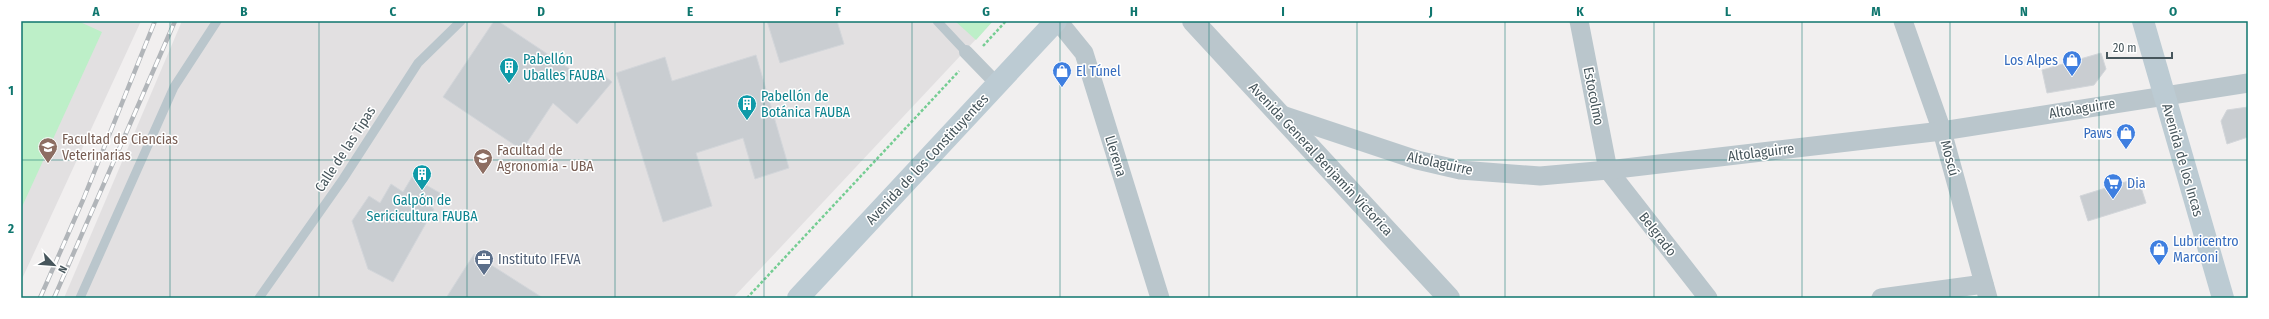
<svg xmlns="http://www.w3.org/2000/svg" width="2269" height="319" viewBox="0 0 2269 319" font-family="'Fira Sans Condensed',sans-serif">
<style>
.education{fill:#e2e0e1}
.green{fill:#bdefc8}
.building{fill:#c9cdd1;stroke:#d3d6da}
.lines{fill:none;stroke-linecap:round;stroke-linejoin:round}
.path{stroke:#75cd93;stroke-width:2.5;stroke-dasharray:3 2;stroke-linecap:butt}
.service{stroke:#bac6cc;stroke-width:9}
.pedestrian{stroke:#bac6cc;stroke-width:14}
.minor{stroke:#bac6cc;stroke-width:19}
.tertiary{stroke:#bac6cc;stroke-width:22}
.secondary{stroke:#bccbd3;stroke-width:22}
.rail-casing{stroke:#b1b5b9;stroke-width:4.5}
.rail{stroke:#fff;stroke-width:3;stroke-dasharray:9;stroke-linecap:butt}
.grid{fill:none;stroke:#0f766e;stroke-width:1;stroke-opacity:0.55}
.labels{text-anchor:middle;stroke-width:3;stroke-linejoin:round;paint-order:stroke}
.culture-label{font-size:14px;fill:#0d838f;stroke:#fff;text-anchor:start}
.shop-label{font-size:14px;fill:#366cbe;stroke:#fff;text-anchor:start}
.street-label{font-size:14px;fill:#47565c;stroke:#fff}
.education-label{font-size:14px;fill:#785e54;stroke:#fff;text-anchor:start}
.service-label{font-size:14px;fill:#4e5e75;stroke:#fff;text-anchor:start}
.neatline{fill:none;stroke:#0f766e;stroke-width:1.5}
.grid-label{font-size:13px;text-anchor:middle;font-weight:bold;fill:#0f766e}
</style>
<rect width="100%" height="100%" fill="#f1efef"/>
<g class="education">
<polygon points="21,21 141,21 21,281"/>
<polygon points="182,21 993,21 733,298 64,298"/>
</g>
<g class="green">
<polygon points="21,21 78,21 102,32 21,209"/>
<polygon points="955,21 993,21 976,40"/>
</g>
<g class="building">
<polygon points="494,21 498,21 585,79 595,68 612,82 577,124 553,103 522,150 443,97"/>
<polygon points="767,21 837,21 844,44 780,63"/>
<polygon points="2101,53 2106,69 2094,85 2047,93 2042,70"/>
<polygon points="756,55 789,168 755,179 743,138 696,153 712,206 663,222 616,73 665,57 672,81"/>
<polygon points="2248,107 2248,137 2227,144 2221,121 2227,110"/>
<polygon points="412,177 440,193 432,208 434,209 393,282 368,269 352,221 369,196 380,203 391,184 403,192"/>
<polygon points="2138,178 2146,203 2088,221 2080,196"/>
<polygon points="474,254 543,298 446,298"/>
</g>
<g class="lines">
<g class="path">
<polyline points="983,46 1006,21"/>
<polyline points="747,298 959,71"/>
</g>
<g class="service">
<polyline points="937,21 966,52"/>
<polyline points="80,298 174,87 217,21"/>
<polyline points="259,298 343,179 418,63 461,21"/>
</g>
<polyline class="pedestrian" points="966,52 997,84"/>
<g class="minor">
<polyline points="1058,21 1084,53 1160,298"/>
<polyline points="1579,21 1608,170 1708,298"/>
<polyline points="1903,21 1942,131 1988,298"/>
<polyline points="1279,114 1417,160 1460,170 1540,176 1608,170 1942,131 2248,83"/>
<polyline points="1881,298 1984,284"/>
</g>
<polyline class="tertiary" points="1193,21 1449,298"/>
<g class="secondary">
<polyline points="2143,21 2223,298"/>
<polyline points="798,298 1056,21"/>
</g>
<g class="rail-casing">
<g id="rail">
<polyline points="40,298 83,200 155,21"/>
<polyline points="54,298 175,21"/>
</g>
</g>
<use href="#rail" class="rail"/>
</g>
<path class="grid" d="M170,21V298M319,21V298M467,21V298M615,21V298M764,21V298M912,21V298M1060,21V298M1209,21V298M1357,21V298M1505,21V298M1654,21V298M1802,21V298M1950,21V298M2099,21V298M21,160H2248"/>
<defs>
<g id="shop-pin" transform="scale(1)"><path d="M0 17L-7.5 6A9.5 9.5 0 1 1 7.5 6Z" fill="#3f7fe0" stroke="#fff"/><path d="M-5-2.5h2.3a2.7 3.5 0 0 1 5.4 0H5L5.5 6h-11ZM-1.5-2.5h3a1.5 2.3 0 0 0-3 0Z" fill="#fff"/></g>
<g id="building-pin" transform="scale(1)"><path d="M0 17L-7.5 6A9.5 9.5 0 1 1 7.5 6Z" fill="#0f9aa8" stroke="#fff"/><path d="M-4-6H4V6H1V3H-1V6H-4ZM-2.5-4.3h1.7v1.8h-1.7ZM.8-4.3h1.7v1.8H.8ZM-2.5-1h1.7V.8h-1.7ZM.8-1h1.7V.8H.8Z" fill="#fff"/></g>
<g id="university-pin" transform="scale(1)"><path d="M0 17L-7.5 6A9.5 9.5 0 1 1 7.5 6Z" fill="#8d6e63" stroke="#fff"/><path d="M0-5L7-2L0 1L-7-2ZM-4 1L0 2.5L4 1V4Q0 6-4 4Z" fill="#fff"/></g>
<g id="supermarket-pin" transform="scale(1)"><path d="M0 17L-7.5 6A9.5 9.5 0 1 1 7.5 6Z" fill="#3f7fe0" stroke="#fff"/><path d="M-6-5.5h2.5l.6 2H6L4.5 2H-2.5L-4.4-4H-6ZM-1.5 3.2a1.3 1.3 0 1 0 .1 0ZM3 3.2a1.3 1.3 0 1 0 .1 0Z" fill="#fff"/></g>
<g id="office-pin" transform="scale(1)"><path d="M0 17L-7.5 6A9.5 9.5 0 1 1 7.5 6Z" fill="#5c6f8a" stroke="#fff"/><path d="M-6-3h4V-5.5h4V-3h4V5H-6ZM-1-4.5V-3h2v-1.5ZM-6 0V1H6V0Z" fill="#fff"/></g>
</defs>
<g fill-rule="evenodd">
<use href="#shop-pin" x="2072" y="60"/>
<use href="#building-pin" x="509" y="67"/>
<use href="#shop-pin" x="1062" y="71"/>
<use href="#building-pin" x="747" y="104"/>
<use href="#shop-pin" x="2126" y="133"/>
<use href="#university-pin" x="48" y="147"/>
<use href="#university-pin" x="483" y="158"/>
<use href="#building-pin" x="422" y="174"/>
<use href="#supermarket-pin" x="2113" y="183"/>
<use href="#shop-pin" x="2159" y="249"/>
<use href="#office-pin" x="484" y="259"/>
</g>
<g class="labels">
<g class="culture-label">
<text x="523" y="64">Pabellón<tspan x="523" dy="16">Uballes FAUBA</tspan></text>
<text x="761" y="101">Pabellón de<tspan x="761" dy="16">Botánica FAUBA</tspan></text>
<text x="422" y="205" text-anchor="middle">Galpón de<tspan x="422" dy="16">Sericicultura FAUBA</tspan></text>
</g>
<g class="shop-label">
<text x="2058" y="65" text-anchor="end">Los Alpes</text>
<text x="1076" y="76">El Túnel</text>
<text x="2112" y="138" text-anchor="end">Paws</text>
<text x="2127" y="188">Dia</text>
<text x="2173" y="246">Lubricentro<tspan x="2173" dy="16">Marconi</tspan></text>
</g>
<g class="street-label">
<text transform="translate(1594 96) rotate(79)" y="5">Estocolmo</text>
<text transform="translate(2082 108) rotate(-9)" y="5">Altolaguirre</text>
<text transform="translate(345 149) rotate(-57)" y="5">Calle de las Tipas</text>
<text transform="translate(1761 152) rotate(-7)" y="5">Altolaguirre</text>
<text transform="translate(1116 156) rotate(73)" y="5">Llerena</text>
<text transform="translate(1950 158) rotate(75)" y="5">Moscú</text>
<text transform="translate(927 159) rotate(-47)" y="5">Avenida de los Constituyentes</text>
<text transform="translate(1321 159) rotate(47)" y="5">Avenida General Benjamín Victorica</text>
<text transform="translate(2183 160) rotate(74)" y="5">Avenida de los Incas</text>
<text transform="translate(1440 163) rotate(12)" y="5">Altolaguirre</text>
<text transform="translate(1658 234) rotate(52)" y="5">Belgrado</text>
</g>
<g class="education-label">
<text x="62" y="144">Facultad de Ciencias<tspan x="62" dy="16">Veterinarias</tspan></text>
<text x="497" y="155">Facultad de<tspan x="497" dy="16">Agronomía - UBA</tspan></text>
</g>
<g class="service-label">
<text x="498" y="264">Instituto IFEVA</text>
</g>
</g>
<rect width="2269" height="319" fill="none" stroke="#ffffff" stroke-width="44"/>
<g transform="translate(54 265) rotate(116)" stroke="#ffffff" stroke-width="3" paint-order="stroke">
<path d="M0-3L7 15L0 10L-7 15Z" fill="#47565c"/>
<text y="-6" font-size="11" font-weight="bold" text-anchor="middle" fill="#47565c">N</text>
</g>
<path d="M2107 52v6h65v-6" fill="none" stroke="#47565c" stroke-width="2"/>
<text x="2113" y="52" font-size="12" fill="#47565c" stroke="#ffffff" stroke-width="3" paint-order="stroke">20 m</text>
<rect x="22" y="22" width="2225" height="275" class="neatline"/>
<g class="grid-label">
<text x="96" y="16">A</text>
<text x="244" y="16">B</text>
<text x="393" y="16">C</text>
<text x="541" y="16">D</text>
<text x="690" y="16">E</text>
<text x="838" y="16">F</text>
<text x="986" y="16">G</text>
<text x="1134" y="16">H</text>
<text x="1283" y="16">I</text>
<text x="1431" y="16">J</text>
<text x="1580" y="16">K</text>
<text x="1728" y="16">L</text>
<text x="1876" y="16">M</text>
<text x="2024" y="16">N</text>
<text x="2173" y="16">O</text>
<text x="11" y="95">1</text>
<text x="11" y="233">2</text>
</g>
</svg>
